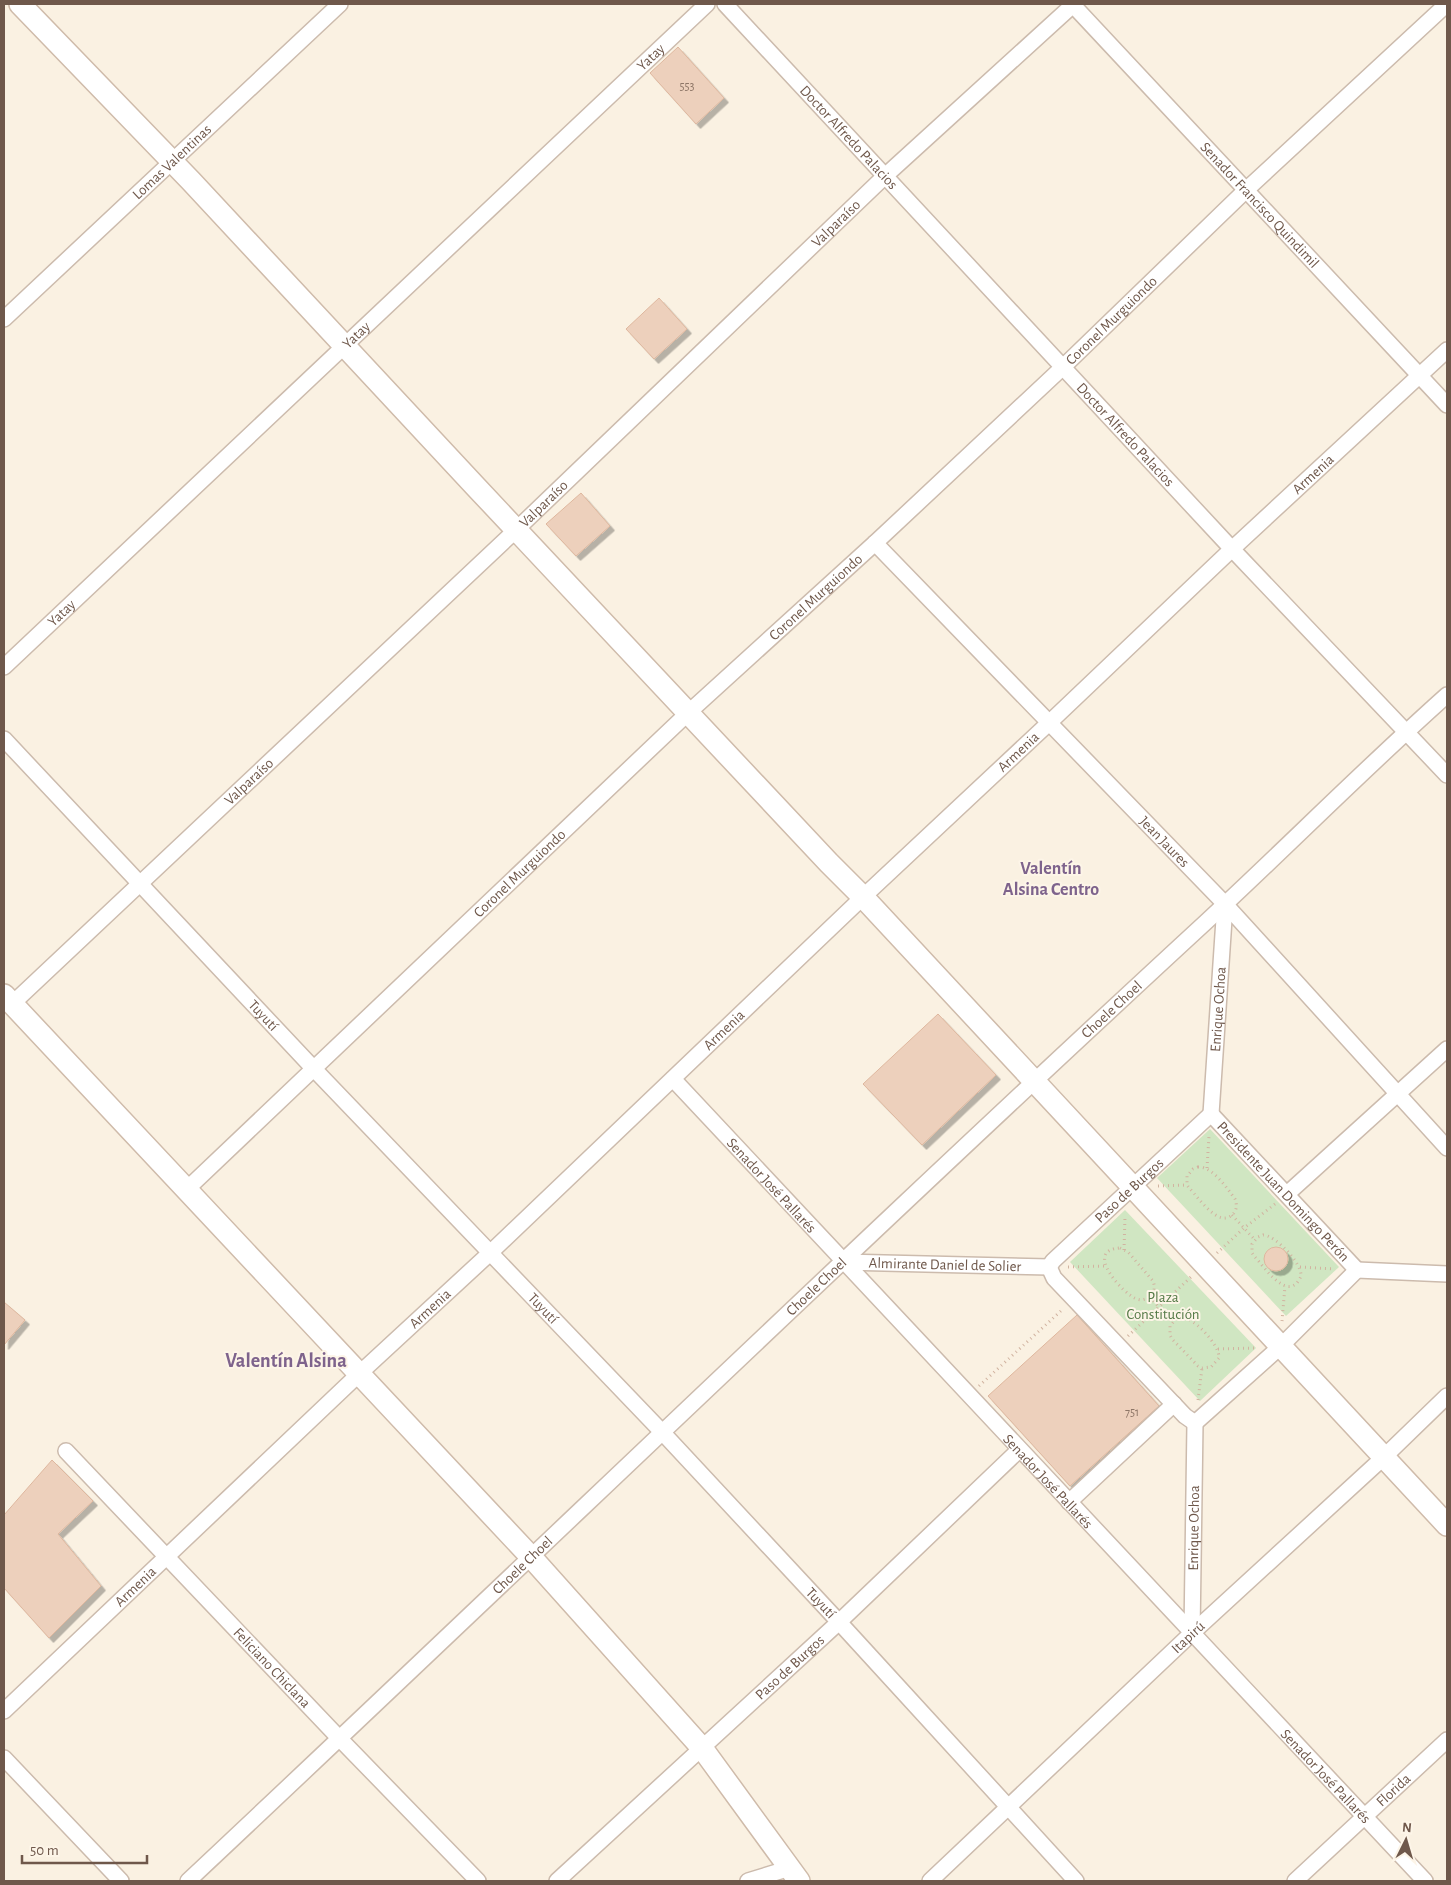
<svg xmlns="http://www.w3.org/2000/svg" width="1451" height="1885" viewBox="0 0 1451 1885" font-family="'Alegreya Sans',sans-serif">
<style>
.green{fill:#d0e6c2}
.building{fill:#edd0bc;stroke:#deb79e;filter:url(#shadow)}
.lines{fill:none;stroke-linecap:round;stroke-linejoin:round}
.street-casing{stroke:#ccbbad;stroke-width:18}
.secondary-casing{stroke:#cfbbaa;stroke-width:24}
.path{stroke:#d1b3a0;stroke-width:3;stroke-dasharray:1 4;stroke-linecap:butt}
.street{stroke:#fff;stroke-width:15}
.secondary{stroke:#fff;stroke-width:21}
.labels{text-anchor:middle;stroke-width:4;stroke-linejoin:round;paint-order:stroke}
.number-label{font-size:12px;fill:#8e7667}
.street-label{font-size:15px;fill:#6f584b;stroke:#fdf5e8}
.park-label{font-size:15px;fill:#557a47;stroke:#fdf5e8}
.quarter-label{font-size:18px;font-weight:bold;fill:#7e638c;stroke:#fdf5e8}
.district-label{font-size:20px;font-weight:bold;fill:#7e638c;stroke:#fdf5e8}
</style>
<defs>
<filter id="shadow"><feDropShadow dx="4.5" dy="4.5" stdDeviation="0" flood-color="#0004"/></filter>
</defs>
<rect width="100%" height="100%" fill="#faf1e2"/>
<g class="green">
<polygon points="1210,1129 1339,1267 1286,1316 1157,1178"/>
<polygon points="1125,1210 1256,1348 1200,1401 1070,1262"/>
</g>
<g class="building">
<polygon points="678,47 724,98 696,124 650,73"/>
<polygon points="659,298 687,329 654,359 626,329"/>
<polygon points="581,493 610,526 576,556 546,524"/>
<polygon points="938,1014 996,1075 922,1145 863,1084"/>
<circle cx="1276" cy="1259" r="12"/>
<polygon points="4,1302 25,1320 4,1345"/>
<polygon points="1077,1315 1159,1406 1070,1486 988,1396"/>
<polygon points="52,1460 93,1501 58,1534 101,1586 49,1638 4,1588 4,1515"/>
</g>
<g class="lines">
<g class="street-casing">
<g id="street">
<path id="s1" d="M725,4L1232,549L1447,775"/>
<path id="s2" d="M1072,4L1447,405"/>
<path id="s3" d="M4,319L340,4"/>
<path id="s4" d="M875,543L1225,904L1447,1148"/>
<path id="s5" d="M4,667L707,4"/>
<path id="s6" d="M4,739L314,1069L663,1433L839,1622L1076,1881"/>
<path id="s7" d="M12,1004L517,529L885,176L1074,4"/>
<path id="s8" d="M673,1079C922,1348 1173,1615 1425,1881"/>
<path id="s9" d="M1211,1114L1357,1270"/>
<path id="s10" d="M1211,1114L1225,904"/>
<path id="s11" d="M186,1190L688,713L875,543L1063,367L1246,190L1447,4"/>
<polyline points="1287,1194 1447,1049"/>
<path id="s12" d="M843,1262L1049,1267"/>
<path id="s13" d="M1049,1267L1053,1261L1211,1114"/>
<polyline points="1049,1267 1054,1278 1074,1299 1185,1416 1195,1423"/>
<polyline points="1357,1270 1447,1274"/>
<polyline points="1195,1423 1280,1347 1357,1270"/>
<path id="s14" d="M66,1451L340,1739L478,1881"/>
<polyline points="1069,1502 1174,1404"/>
<path id="s15" d="M1192,1633L1195,1423"/>
<path id="s16" d="M4,1711L360,1373L490,1253L863,897L1050,722L1232,549L1447,350"/>
<polyline points="4,1758 121,1881"/>
<path id="s17" d="M188,1881C528,1562 863,1238 1207,921C1287,847 1365,768 1447,695"/>
<path id="s18" d="M557,1881L839,1622L1019,1450"/>
<polyline points="748,1881 790,1868"/>
<path id="s19" d="M930,1881L1192,1633L1384,1457L1447,1396"/>
<path id="s20" d="M1295,1881L1447,1740"/>
</g>
</g>
<g class="secondary-casing">
<g id="secondary">
<polyline points="20,4 191,181 476,487 829,863 863,897 1447,1525"/>
<polyline points="4,995 532,1558 702,1748 799,1881"/>
</g>
</g>
<g class="path">
<path d="M1198,1167C1212,1166 1227,1188 1235,1199C1237,1204 1237,1210 1233,1214C1219,1229 1199,1198 1190,1189L1187,1185V1176L1193,1169Z"/>
<polyline points="1207,1168 1209,1136"/>
<polyline points="1158,1186 1187,1185"/>
<polyline points="1232,1215 1255,1240"/>
<path d="M1263,1235C1275,1235 1302,1263 1301,1276C1289,1304 1265,1268 1255,1257L1252,1253V1244L1258,1237Z"/>
<path d="M1120,1248L1128,1252L1153,1281C1155,1286 1155,1291 1151,1295C1147,1299 1142,1301 1137,1299C1125,1296 1082,1250 1120,1248Z"/>
<polyline points="1124,1250 1125,1216"/>
<polyline points="1217,1253 1244,1228 1275,1204"/>
<polyline points="1068,1267 1105,1266"/>
<polyline points="1300,1267 1335,1269"/>
<polyline points="1150,1297 1172,1322"/>
<path d="M1180,1317C1193,1316 1220,1345 1219,1358L1211,1367L1202,1368L1198,1366L1172,1339L1170,1335V1326L1176,1319Z"/>
<polyline points="1282,1321 1285,1286"/>
<polyline points="1128,1336 1192,1276"/>
<polyline points="1218,1349 1255,1348"/>
<polyline points="979,1386 1063,1309"/>
<polyline points="1198,1400 1202,1368"/>
</g>
<use href="#street" class="street"/>
<use href="#secondary" class="secondary"/>
</g>
<g class="labels">
<g class="number-label">
<text x="687" y="90">553</text>
<text x="1132" y="1416">751</text>
</g>
<g class="street-label">
<text dy="5" stroke="none"><textPath href="#s5" startOffset="889">Yatay</textPath></text>
<text dy="5" stroke="none"><textPath href="#s1" startOffset="182">Doctor Alfredo Palacios</textPath></text>
<text dy="5" stroke="none"><textPath href="#s3" startOffset="230">Lomas Valentinas</textPath></text>
<text dy="5" stroke="none"><textPath href="#s2" startOffset="275">Senador Francisco Quindimil</textPath></text>
<text dy="5" stroke="none"><textPath href="#s7" startOffset="1135">Valparaíso</textPath></text>
<text dy="5" stroke="none"><textPath href="#s11" startOffset="1270">Coronel Murguiondo</textPath></text>
<text dy="5" stroke="none"><textPath href="#s5" startOffset="484">Yatay</textPath></text>
<text dy="5" stroke="none"><textPath href="#s1" startOffset="588">Doctor Alfredo Palacios</textPath></text>
<text dy="5" stroke="none"><textPath href="#s16" startOffset="1801">Armenia</textPath></text>
<text dy="5" stroke="none"><textPath href="#s7" startOffset="730">Valparaíso</textPath></text>
<text dy="5" stroke="none"><textPath href="#s11" startOffset="865">Coronel Murguiondo</textPath></text>
<text dy="5" stroke="none"><textPath href="#s5" startOffset="79">Yatay</textPath></text>
<text dy="5" stroke="none"><textPath href="#s16" startOffset="1396">Armenia</textPath></text>
<text dy="5" stroke="none"><textPath href="#s7" startOffset="325">Valparaíso</textPath></text>
<text dy="5" stroke="none"><textPath href="#s4" startOffset="416">Jean Jaures</textPath></text>
<text dy="5" stroke="none"><textPath href="#s11" startOffset="460">Coronel Murguiondo</textPath></text>
<text dy="5" stroke="none"><textPath href="#s17" startOffset="1270">Choele Choel</textPath></text>
<text dy="5" stroke="none"><textPath href="#s10" startOffset="105">Enrique Ochoa</textPath></text>
<text dy="5" stroke="none"><textPath href="#s6" startOffset="379">Tuyutí</textPath></text>
<text dy="5" stroke="none"><textPath href="#s16" startOffset="991">Armenia</textPath></text>
<text dy="5" stroke="none"><textPath href="#s8" startOffset="145">Senador José Pallarés</textPath></text>
<text dy="5" stroke="none"><textPath href="#s13" startOffset="111">Paso de Burgos</textPath></text>
<text dy="5" stroke="none"><textPath href="#s9" startOffset="106">Presidente Juan Domingo Perón</textPath></text>
<text dy="5" stroke="none"><textPath href="#s12" startOffset="102">Almirante Daniel de Solier</textPath></text>
<text dy="5" stroke="none"><textPath href="#s17" startOffset="865">Choele Choel</textPath></text>
<text dy="5" stroke="none"><textPath href="#s16" startOffset="586">Armenia</textPath></text>
<text dy="5" stroke="none"><textPath href="#s6" startOffset="784">Tuyutí</textPath></text>
<text dy="5" stroke="none"><textPath href="#s8" startOffset="550">Senador José Pallarés</textPath></text>
<text dy="5" stroke="none"><textPath href="#s15" startOffset="105">Enrique Ochoa</textPath></text>
<text dy="5" stroke="none"><textPath href="#s17" startOffset="460">Choele Choel</textPath></text>
<text dy="5" stroke="none"><textPath href="#s16" startOffset="181">Armenia</textPath></text>
<text dy="5" stroke="none"><textPath href="#s6" startOffset="1189">Tuyutí</textPath></text>
<text dy="5" stroke="none"><textPath href="#s19" startOffset="355">Itapirú</textPath></text>
<text dy="5" stroke="none"><textPath href="#s14" startOffset="299">Feliciano Chiclana</textPath></text>
<text dy="5" stroke="none"><textPath href="#s18" startOffset="316">Paso de Burgos</textPath></text>
<text dy="5" stroke="none"><textPath href="#s8" startOffset="955">Senador José Pallarés</textPath></text>
<text dy="5" stroke="none"><textPath href="#s20" startOffset="134">Florida</textPath></text>
</g>
<g class="park-label">
<text x="1163" y="1302">Plaza<tspan x="1163" dy="17">Constitución</tspan></text>
</g>
<g class="quarter-label">
<text x="1051" y="874">Valentín<tspan x="1051" dy="21">Alsina Centro</tspan></text>
</g>
<g class="district-label">
<text x="286" y="1367">Valentín Alsina</text>
</g>
</g>
<rect width="1451" height="1885" fill="none" stroke="#6f584b" stroke-width="10"/>
<g transform="translate(1406 1840) rotate(5)" stroke="#fdf5e8" stroke-width="4" paint-order="stroke">
<path d="M0-4L9 19L0 12L-9 19Z" fill="#6f584b"/>
<text y="-8" font-size="14" font-weight="bold" text-anchor="middle" fill="#6f584b">N</text>
</g>
<path d="M22 1855v8h125v-8" fill="none" stroke="#6f584b" stroke-width="2.5"/>
<text x="30" y="1855" font-size="15" fill="#6f584b" stroke="#fdf5e8" stroke-width="4" paint-order="stroke">50 m</text>
</svg>
